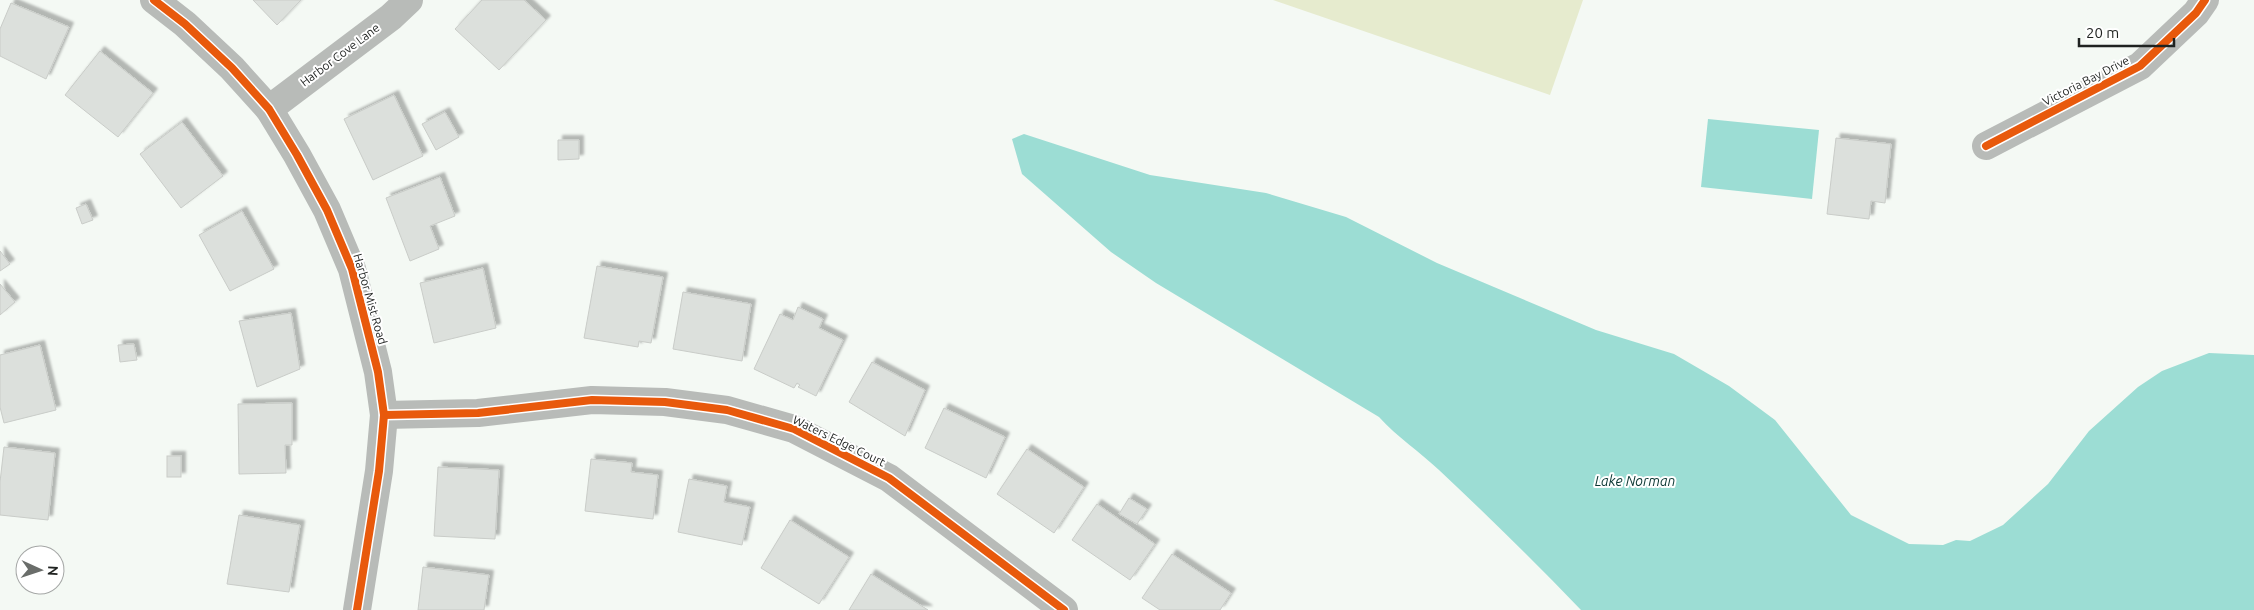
<svg xmlns="http://www.w3.org/2000/svg" width="2254" height="610" viewBox="0 0 2254 610" font-family="Ubuntu,sans-serif">
<style>
.green{fill:#e6ebce}
.water{fill:#9cddd4}
.building{fill:#dce0dc;stroke:#c9ccc8;filter:url(#shadow)}
.lines{fill:none;stroke-linecap:round;stroke-linejoin:round}
.street{stroke:#b8bbb8;stroke-width:28}
.cycleway-casing{stroke:#fff;stroke-width:11}
.cycleway{stroke:#e8590c;stroke-width:8}
.labels{text-anchor:middle;stroke-width:4;stroke-linejoin:round;paint-order:stroke}
.street-label{font-size:12px;fill:#1f2220;stroke:#fff}
.water-label{font-size:14px;font-style:italic;fill:#0c3834;stroke:#fff}
</style>
<defs>
<filter id="shadow"><feDropShadow dx="4.5" dy="-4.5" stdDeviation="1" flood-color="#0004"/></filter>
</defs>
<rect width="100%" height="100%" fill="#f4f9f4"/>
<polygon class="green" points="1273,0 1583,0 1550,95"/>
<g class="water">
<polygon points="1708,119 1819,130 1812,199 1701,187"/>
<path d="M1024,134L1150,175L1266,193L1346,217L1437,263L1596,330L1674,354L1729,386L1775,420L1851,515L1909,544L1943,545L1956,540L1970,541L2003,525L2048,484L2089,431L2138,387L2162,371L2209,353L2254,355V610H1581C1535,562 1488,516 1439,470C1420,452 1397,437 1379,417L1156,283L1111,252L1022,174L1012,139Z"/>
</g>
<g class="building">
<polygon points="253,0 301,0 277,25"/>
<polygon points="482,0 524,0 546,20 499,70 455,29"/>
<polygon points="11,3 69,27 46,79 0,56 0,29"/>
<polygon points="100,51 153,93 118,137 65,95"/>
<polygon points="394,95 423,156 373,180 344,119"/>
<polygon points="445,112 459,137 436,150 422,124"/>
<polygon points="182,122 223,176 181,208 140,154"/>
<polygon points="1836,138 1891,144 1885,203 1871,201 1869,219 1827,214"/>
<polygon points="558,140 579,140 579,159 558,160"/>
<polygon points="440,177 455,216 430,226 439,249 410,261 386,198"/>
<polygon points="86,204 93,220 82,224 76,208"/>
<polygon points="242,211 274,269 230,291 199,235"/>
<polygon points="0,251 10,264 0,271"/>
<polygon points="597,266 663,277 651,343 639,341 638,347 584,338"/>
<polygon points="483,268 496,328 434,343 420,283"/>
<polygon points="0,284 15,302 0,315"/>
<polygon points="683,292 751,304 742,361 673,349"/>
<polygon points="798,307 823,319 819,328 843,340 816,396 798,387 800,385 797,383 794,388 754,369 780,314 793,320"/>
<polygon points="291,313 300,369 257,387 239,321"/>
<polygon points="134,344 137,360 120,362 118,345"/>
<polygon points="40,345 56,410 4,423 0,407 0,355"/>
<polygon points="872,362 925,390 905,436 849,402"/>
<polygon points="292,403 292,445 285,445 286,473 239,474 238,404"/>
<polygon points="944,408 1005,437 986,478 925,448"/>
<polygon points="4,447 55,453 48,520 0,515 0,482"/>
<polygon points="1027,449 1084,487 1054,533 997,494"/>
<rect x="167" y="456" width="14" height="21"/>
<polygon points="591,459 632,463 631,472 658,475 653,519 585,511"/>
<polygon points="438,467 499,470 495,539 434,536"/>
<polygon points="689,479 727,486 724,502 750,507 742,545 678,532"/>
<polygon points="1129,498 1147,509 1137,524 1119,514"/>
<polygon points="1097,504 1155,544 1130,580 1072,540"/>
<polygon points="239,515 300,525 289,592 227,584"/>
<polygon points="790,520 849,557 819,604 761,568"/>
<polygon points="1172,554 1231,593 1220,610 1160,610 1142,598"/>
<polygon points="423,567 489,575 484,610 418,610"/>
<polygon points="871,574 928,610 849,610"/>
</g>
<g class="lines">
<g class="street">
<polyline points="154,0 185,24 232,68 269,109 297,155 327,210 352,269 378,372 384,415 379,471 357,610"/>
<polyline points="269,109 391,17 409,0"/>
<polyline points="1986,146 2140,66 2196,13 2205,0"/>
<polyline points="384,415 478,413 592,400 665,402 727,410 794,429 889,478 1064,610"/>
</g>
<g class="cycleway-casing">
<g id="cycleway">
<polyline points="154,0 185,24 232,68 269,109 297,155 327,210 352,269 378,372 384,415 379,471 357,610"/>
<polyline points="1986,146 2140,66 2196,13 2205,0"/>
<polyline points="384,415 478,413 592,400 665,402 727,410 794,429 889,478 1064,610"/>
</g>
</g>
<use href="#cycleway" class="cycleway"/>
</g>
<g class="labels">
<g class="street-label">
<text transform="translate(340 55) rotate(-37)" y="4">Harbor Cove Lane</text>
<text transform="translate(2086 81) rotate(-27)" y="4">Victoria Bay Drive</text>
<text transform="translate(370 299) rotate(74)" y="4">Harbor Mist Road</text>
<text transform="translate(839 441) rotate(26)" y="4">Waters Edge Court</text>
</g>
<g class="water-label">
<text x="1635" y="486">Lake Norman</text>
</g>
</g>
<g transform="translate(40 570) rotate(93)"><circle r="24" fill="#ffffff" stroke="#a5a7a6"/>
<path d="M0-4L9 19L0 12L-9 19Z" fill="#6a6d6a"/>
<text y="-8" font-size="14" font-weight="bold" text-anchor="middle" fill="#1f2220">N</text>
</g>
<path d="M2079 38v8h95v-8" fill="none" stroke="#1f2220" stroke-width="2.5"/>
<text x="2086" y="38" font-size="15" fill="#1f2220" stroke="#ffffff" stroke-width="4" paint-order="stroke">20 m</text>
</svg>
